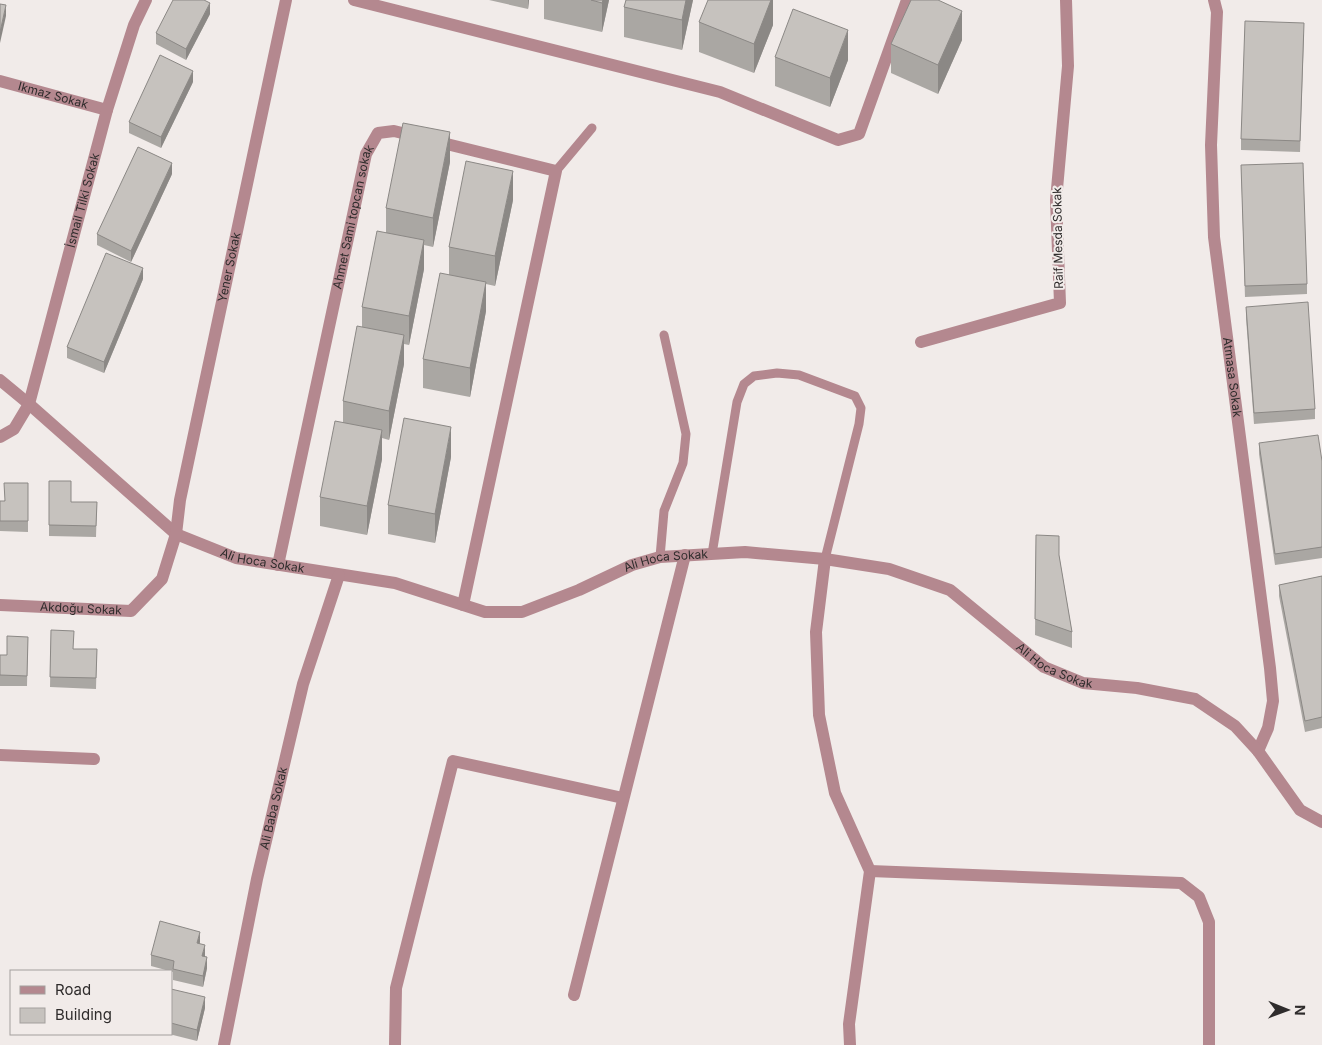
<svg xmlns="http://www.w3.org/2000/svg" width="1322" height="1045" viewBox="0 0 1322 1045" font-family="Inter,sans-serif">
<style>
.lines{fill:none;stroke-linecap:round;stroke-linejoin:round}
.lane{stroke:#b4888f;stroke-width:9}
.street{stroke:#b4888f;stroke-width:12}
.wall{fill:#aaa7a3}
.shaded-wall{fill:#8b8885}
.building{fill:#c6c2be;stroke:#8b8885}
.labels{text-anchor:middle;stroke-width:4;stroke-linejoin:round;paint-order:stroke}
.street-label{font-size:12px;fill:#2f2c2c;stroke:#f1ebe9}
</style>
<rect width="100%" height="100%" fill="#f1ebe9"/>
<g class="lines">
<g class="lane">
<polyline points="556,171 592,128"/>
<polyline points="712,554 737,402 744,384 754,376 777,373 799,375 855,396 861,408 859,424 825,559"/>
<polyline points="660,557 664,511 683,463 686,434 664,335"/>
</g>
<g class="street">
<polyline points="354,0 720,92 838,140 859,134 907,0"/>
<path id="s1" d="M1214,0L1217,12L1211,145L1214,237L1270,668L1273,701L1268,728L1258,751"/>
<path id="s2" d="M0,81L107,110"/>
<polyline points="921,342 1060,303 1056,200 1068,66 1066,0"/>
<path id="s3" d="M0,380L29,404L176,534L236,558L395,583L485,612H522L579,590L632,565L660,557L745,552L825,559L889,569L950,590L1044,667L1083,683L1137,688L1195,699L1235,726L1258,751L1300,810L1322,822"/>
<path id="s4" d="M0,437L14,429L29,404L107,110L134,25L146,0"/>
<polyline points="825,559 816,632 819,715 835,793 870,871 849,1024 850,1045"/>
<path id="s5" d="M278,565L366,154L378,133L394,131L556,171L463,605"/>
<path id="s6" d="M0,605L131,611L162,579L176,534L180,500L286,0"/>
<polyline points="0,755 94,759"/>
<polyline points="870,871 1181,883 1199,897 1209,922 1209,1045"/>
<polyline points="574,995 685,555"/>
<path id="s7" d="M224,1045L257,879L303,684L339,575"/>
<polyline points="395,1045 396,988 453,761 623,798"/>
</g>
</g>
<g class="wall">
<polygon points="489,0 529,0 528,9"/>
<polygon points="544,0 609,0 602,32 544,19"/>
<polygon points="626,0 693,0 682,50 624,37 624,7"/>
<polygon points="773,0 773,25 754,73 699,52 699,22"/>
<polygon points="210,14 186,60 156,44 156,33"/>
<polygon points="1304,34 1300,152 1241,150 1241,139"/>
<polygon points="962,40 938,94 891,73 891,44"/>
<polygon points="775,57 848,60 830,107 775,86"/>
<polygon points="193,82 161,148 129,133 129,122"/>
<polygon points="450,162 433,247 424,245 424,269 409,345 404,344 404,364 389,440 382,438 382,459 367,535 320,526 320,497 343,422 343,401 362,327 362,307 386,233 386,208"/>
<polygon points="1241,165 1307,284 1307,294 1245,297"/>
<polygon points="172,174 131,262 97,245 97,234"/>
<polygon points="513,200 495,286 486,284 486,311 470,397 423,388 423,359 449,275 449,247"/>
<polygon points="143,279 104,373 67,358 67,347"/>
<polygon points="1246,307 1315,409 1315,419 1254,424 1246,318"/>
<polygon points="1259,443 1322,461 1322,558 1275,565 1259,454"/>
<polygon points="451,457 435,543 388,534 388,505"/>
<polygon points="49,481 71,502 97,502 96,537 49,536"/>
<polygon points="28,483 28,532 0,531 0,501 4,501"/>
<polygon points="1036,535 1059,555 1072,632 1072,648 1035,635"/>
<polygon points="1322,576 1322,728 1305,732 1279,596 1279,585"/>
<polygon points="51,630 73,649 97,649 96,689 50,687"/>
<polygon points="28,637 27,686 0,686 0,655 7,655"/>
<polygon points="200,942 199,944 205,956 207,968 203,987 173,980 173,972 151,966 151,955"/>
<polygon points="171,989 205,1008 197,1041 169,1034 171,1034"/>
</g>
<g class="shaded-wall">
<polygon points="528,0 529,0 528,9"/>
<polygon points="603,0 609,0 602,32 602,3"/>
<polygon points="686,0 693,0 682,50 682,20"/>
<polygon points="771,0 773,0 773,25 754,73 754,44"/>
<polygon points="210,3 210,14 186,60 186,49"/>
<polygon points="6,5 6,16 0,43 0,32"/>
<polygon points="962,11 962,40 938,94 938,65"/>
<polygon points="848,30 848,60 830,107 830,78"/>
<polygon points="193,71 193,82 161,148 161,137"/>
<polygon points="450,132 450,162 433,247 433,218"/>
<polygon points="172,163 172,174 131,262 131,251"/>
<polygon points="513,171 513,200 495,286 495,256"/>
<polygon points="424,240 424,269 409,345 409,316"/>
<polygon points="143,268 143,279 104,373 104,362"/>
<polygon points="486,282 486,311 470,397 470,368"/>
<polygon points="404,335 404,364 389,440 389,411"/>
<polygon points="451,427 451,457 435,543 435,514"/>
<polygon points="382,430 382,459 367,535 367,506"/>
<polygon points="200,932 200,942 197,954 197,943"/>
<polygon points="205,945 205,956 202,956"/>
<polygon points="207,957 207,968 203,987 203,976"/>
<polygon points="205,997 205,1008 197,1041 197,1030"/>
</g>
<g class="building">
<polygon points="173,0 204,0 210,3 186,49 156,33"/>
<polygon points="591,0 603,0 602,3"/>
<polygon points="626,0 686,0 682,20 624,7"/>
<polygon points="708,0 771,0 754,44 699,22"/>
<polygon points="911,0 938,0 962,11 938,65 891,44"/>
<polygon points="0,4 6,5 0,32"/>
<polygon points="793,9 848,30 830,78 775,57"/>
<polygon points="1245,21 1304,23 1300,141 1241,139"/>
<polygon points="160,55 193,71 161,137 129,122"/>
<polygon points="403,123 450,132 433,218 386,208"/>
<polygon points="138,147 172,163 131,251 97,234"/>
<polygon points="466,161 513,171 495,256 449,247"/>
<polygon points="1303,163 1307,284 1245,286 1241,165"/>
<polygon points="377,231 424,240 409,316 362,307"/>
<polygon points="106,253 143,268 104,362 67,347"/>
<polygon points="440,273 486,282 470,368 423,359"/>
<polygon points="1308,302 1315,409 1254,413 1246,307"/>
<polygon points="357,326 404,335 389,411 343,401"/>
<polygon points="404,418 451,427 435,514 388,505"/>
<polygon points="335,421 382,430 367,506 320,497"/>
<polygon points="1318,435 1322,461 1322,547 1275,554 1259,443"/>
<polygon points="49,481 71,481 71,502 97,502 96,526 49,525"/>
<polygon points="4,483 28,483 28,521 0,521 0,501 5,501"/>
<polygon points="1036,535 1059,536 1059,555 1072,632 1035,619"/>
<polygon points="1322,576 1322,717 1305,721 1279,585"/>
<polygon points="51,630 74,631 73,649 97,649 96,678 50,677"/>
<polygon points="7,636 28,637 27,676 0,675 0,655 7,655"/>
<polygon points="160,921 200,932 197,943 205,945 202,956 207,957 203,976 173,969 174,961 151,955"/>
<polygon points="171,989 205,997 197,1030 171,1023"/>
</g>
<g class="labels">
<g class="street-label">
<text dy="4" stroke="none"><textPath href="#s2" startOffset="55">Ikmaz Sokak</textPath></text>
<text dy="4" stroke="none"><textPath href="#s4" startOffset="256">İsmail Tilki Sokak</textPath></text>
<text dy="4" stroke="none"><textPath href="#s5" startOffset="356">Ahmet Sami topcan sokak</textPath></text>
<text transform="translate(1058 238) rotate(-91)" y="4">Raif Mesda Sokak</text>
<text dy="4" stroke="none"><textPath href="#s6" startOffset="495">Yener Sokak</textPath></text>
<text dy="4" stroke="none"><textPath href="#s1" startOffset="379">Atmasa Sokak</textPath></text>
<text dy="4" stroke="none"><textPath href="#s3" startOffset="325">Ali Hoca Sokak</textPath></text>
<text dy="4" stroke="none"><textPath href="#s3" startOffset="745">Ali Hoca Sokak</textPath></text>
<text dy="4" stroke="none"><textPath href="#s6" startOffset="81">Akdoğu Sokak</textPath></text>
<text dy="4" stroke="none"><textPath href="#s3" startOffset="1165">Ali Hoca Sokak</textPath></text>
<text dy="4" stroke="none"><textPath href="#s7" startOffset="242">Ali Baba Sokak</textPath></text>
</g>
</g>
<rect x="10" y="970" width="162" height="65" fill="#f1ebe9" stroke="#a39f9d"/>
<rect x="20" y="986" width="25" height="8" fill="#b4888f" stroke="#a39f9d"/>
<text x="55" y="995" font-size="15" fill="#2f2c2c">Road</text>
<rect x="20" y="1008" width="25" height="15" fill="#c6c2be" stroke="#a39f9d"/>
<text x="55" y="1020" font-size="15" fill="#2f2c2c">Building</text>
<g transform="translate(1287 1010) rotate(91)" stroke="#f1ebe9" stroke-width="4" paint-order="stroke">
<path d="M0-4L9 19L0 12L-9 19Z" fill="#2f2c2c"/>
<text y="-8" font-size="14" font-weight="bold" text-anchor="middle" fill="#2f2c2c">N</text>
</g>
</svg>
